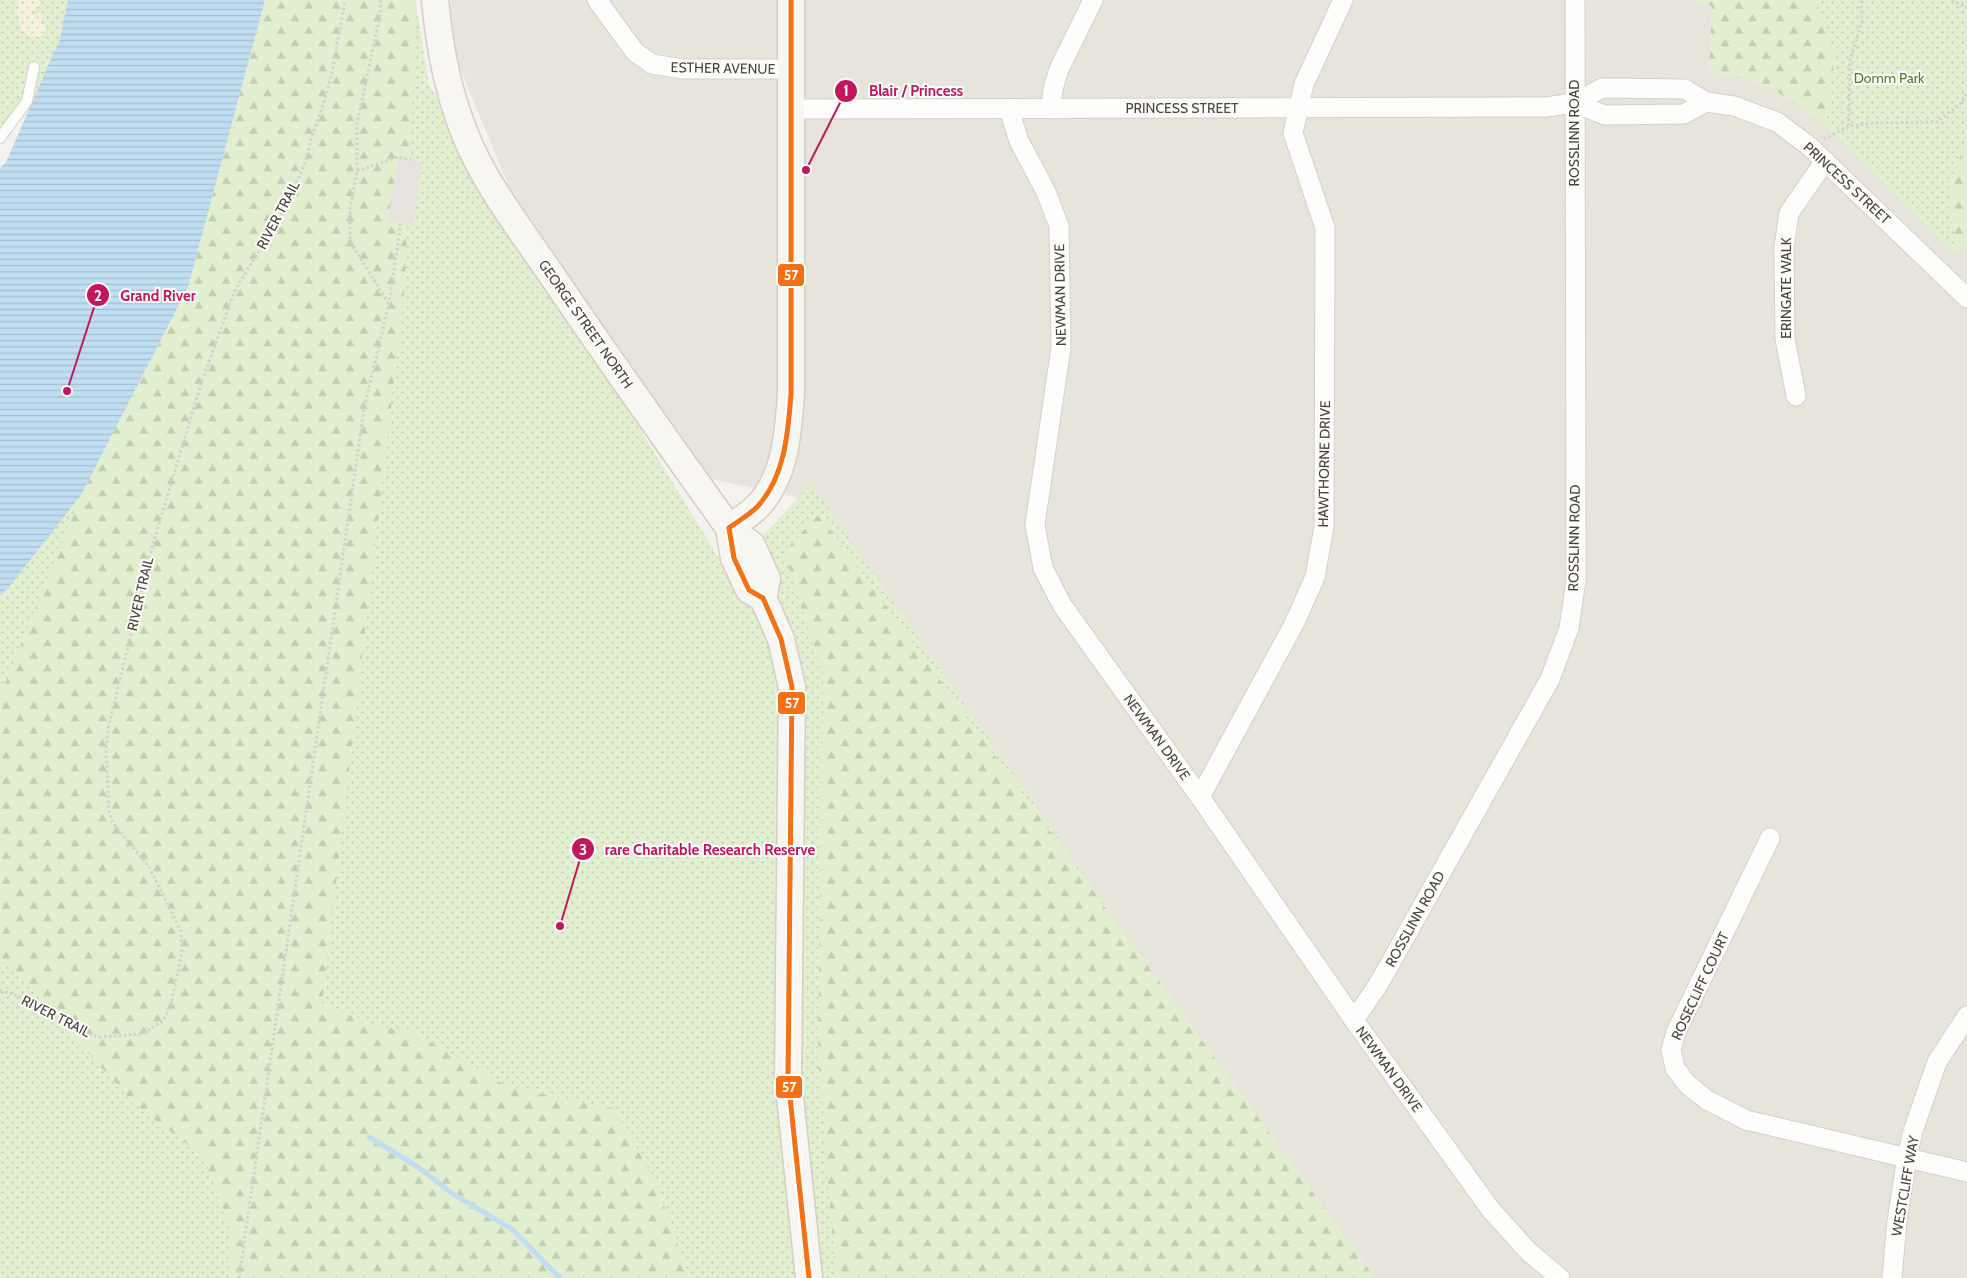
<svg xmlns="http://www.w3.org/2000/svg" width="1967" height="1278" viewBox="0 0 1967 1278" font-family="Cabin,sans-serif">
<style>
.residential{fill:#e7e4dc}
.green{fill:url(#green-dots)}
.forest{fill:url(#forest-firs)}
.sand{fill:url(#sand-dots)}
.parking{fill:#e6e3df}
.water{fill:url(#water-rules)}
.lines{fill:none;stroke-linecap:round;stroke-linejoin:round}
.stream{stroke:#c0ddf1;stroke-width:5}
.lane-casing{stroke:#d2d0cb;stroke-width:12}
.street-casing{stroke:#d2d0cb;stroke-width:21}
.secondary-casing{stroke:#d3cfc5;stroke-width:29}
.path{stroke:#d3d2cc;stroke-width:3;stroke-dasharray:2.5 2.5;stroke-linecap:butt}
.lane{stroke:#fdfdfc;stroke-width:10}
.street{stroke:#fdfdfc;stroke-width:19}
.secondary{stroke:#f7f6f1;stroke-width:26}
.bus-1-casing{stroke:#fff;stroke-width:9}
.bus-1{stroke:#f47116;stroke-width:5}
.labels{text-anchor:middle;stroke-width:4;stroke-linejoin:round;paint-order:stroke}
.street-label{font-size:14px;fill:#4b4439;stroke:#fff}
.park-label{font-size:14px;fill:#4a7f2a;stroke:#fff}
.leader{fill:none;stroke:#c2185b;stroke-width:2}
.callout-dot{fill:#c2185b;stroke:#fff;stroke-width:2}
.mark-label{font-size:15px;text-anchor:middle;font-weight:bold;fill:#fff}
.callout-label{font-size:15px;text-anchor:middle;font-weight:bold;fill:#c2185b;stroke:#fff;stroke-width:4;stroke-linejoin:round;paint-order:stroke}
.line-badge{stroke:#fff;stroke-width:2}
.badge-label{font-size:14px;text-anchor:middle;font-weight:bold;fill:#fff}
</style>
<defs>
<pattern id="green-dots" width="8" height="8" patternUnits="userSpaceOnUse" patternTransform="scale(1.25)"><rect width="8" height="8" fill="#e1eecf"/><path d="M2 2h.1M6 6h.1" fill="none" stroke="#c3cdb2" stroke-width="1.8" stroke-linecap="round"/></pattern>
<pattern id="forest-firs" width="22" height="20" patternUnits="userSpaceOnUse" patternTransform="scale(1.25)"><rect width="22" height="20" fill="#e1eecf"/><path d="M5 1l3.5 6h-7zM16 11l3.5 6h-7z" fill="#c3cdb2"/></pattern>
<pattern id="sand-dots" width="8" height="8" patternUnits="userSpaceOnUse" patternTransform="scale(1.25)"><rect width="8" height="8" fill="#f7f0da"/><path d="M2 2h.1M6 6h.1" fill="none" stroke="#d5cfbc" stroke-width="1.8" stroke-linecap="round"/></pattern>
<pattern id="water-rules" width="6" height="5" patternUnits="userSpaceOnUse" patternTransform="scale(1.25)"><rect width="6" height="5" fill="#c0ddf1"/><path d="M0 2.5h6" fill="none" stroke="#a6bfcf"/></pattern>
</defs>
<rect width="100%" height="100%" fill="#f4f2ee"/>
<polygon class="residential" points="450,0 1688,0 1712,6 1709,70 1768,86 1826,125 1956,255 1967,246 1967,1278 1375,1278 809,500 711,479 515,201 451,47"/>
<g class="green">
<polygon points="0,0 70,0 61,67 0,137"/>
<polygon points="377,0 413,58 416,5 429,85 728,573 811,484 1365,1278 0,1278 0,502"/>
<polygon points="1688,0 1967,0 1967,246 1956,255 1826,125 1769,86 1709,70 1712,6"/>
</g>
<g class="forest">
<polygon points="265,0 416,0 405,286 322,1004 381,1027 411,1031 508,1087 615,1109 656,1183 688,1273 692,1278 231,1278 232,1232 203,1156 133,1103 10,965 0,963 0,696 81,495 188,287"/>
<polygon points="1688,0 1816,0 1835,57 1826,125 1769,86 1709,70 1712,6"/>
<polygon points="1967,138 1967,246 1956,255 1948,191"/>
<polygon points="819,514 1375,1278 836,1278 818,1056 823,676 784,552"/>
</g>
<path class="sand" d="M19,0H38L42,3L32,12L34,15L40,12L43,14L41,23L47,28L42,36C20,45 14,15 19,0Z"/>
<polygon class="parking" points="398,157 422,162 414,225 388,219"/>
<polygon class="water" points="68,0 265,0 188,287 81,495 9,587 0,595 0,168 6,162 60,39"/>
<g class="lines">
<polyline class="stream" points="369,1137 418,1167 453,1194 512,1229 560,1278"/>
<g class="lane-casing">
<polyline id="lane" points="0,138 27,101 34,67"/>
</g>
<g class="street-casing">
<g id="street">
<polyline points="597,0 635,52 652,64 683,69 790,69"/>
<polyline points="1574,103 1605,115 1684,114 1706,102"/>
<polyline points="790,109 1546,107 1574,103 1602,88 1685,89 1706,102 1734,106 1777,122 1809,146 1967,298"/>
<polyline points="1009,109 1019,141 1046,192 1059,226 1061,347 1035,525 1043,568 1062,605 1200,797 1354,1020 1491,1210 1528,1251 1560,1278"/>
<polyline points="1051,109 1053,89 1059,69 1093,0"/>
<polyline points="1796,396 1785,339 1784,247 1789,213 1825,161"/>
<polyline points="1200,797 1294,624 1315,577 1324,527 1325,228 1293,133 1304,84 1343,0"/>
<polyline points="1770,838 1676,1032 1671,1050 1675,1068 1687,1084 1707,1100 1746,1120 1967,1172"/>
<polyline points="1354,1020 1378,985 1550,679 1569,628 1576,580 1575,0"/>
<polyline points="1892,1278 1897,1221 1907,1157 1913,1131 1937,1062 1967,1016"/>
</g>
</g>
<g class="secondary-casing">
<g id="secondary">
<path d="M435,0C440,51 449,99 470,146C491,192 523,233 551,274C609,360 669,444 729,528L752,545L767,579L763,598"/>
<polyline points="729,528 734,558 749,590 763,598 781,639 792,687 788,1078 809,1278"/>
<path d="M729,528C738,521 749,515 757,507C786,477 788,433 791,394V0"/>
</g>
</g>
<g class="path">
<polyline points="381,0 380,16 357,123 357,171 350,208 350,241 388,303"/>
<polyline points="1952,0 1967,8"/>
<polyline points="1849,126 1850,60 1862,21 1861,0"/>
<polyline points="1824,139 1849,126 1877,123 1937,122 1961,103 1967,94"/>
<polyline points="357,171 398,157 411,160"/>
<polyline points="0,991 14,994 85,1034 101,1037 142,1034 163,1021 171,1004 182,952 181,931 149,867 113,823 109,812 106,752 108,729 152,547 202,381 235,290 284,210 306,161 311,139 322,109 332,73 345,0"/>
<polyline points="239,1278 364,409 389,303 401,222"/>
</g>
<use href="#lane" class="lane"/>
<use href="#street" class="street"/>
<use href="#secondary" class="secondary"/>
<g class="bus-1-casing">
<g id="bus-1">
<polyline points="729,528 734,558 749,590 763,598 781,639 792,687 788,1078 809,1278"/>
<path d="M729,528C738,521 749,515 757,507C785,477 788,433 791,394V0"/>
</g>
</g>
<use href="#bus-1" class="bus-1"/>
</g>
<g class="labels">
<g class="street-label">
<text transform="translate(723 68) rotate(1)" y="5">ESTHER AVENUE</text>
<text x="1182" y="113">PRINCESS STREET</text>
<text transform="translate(1574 133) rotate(-90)" y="5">ROSSLINN ROAD</text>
<text transform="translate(1847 183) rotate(43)" y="5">PRINCESS STREET</text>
<text transform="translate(278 215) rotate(-62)" y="5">RIVER TRAIL</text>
<text transform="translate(1786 288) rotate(-90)" y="5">ERINGATE WALK</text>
<text transform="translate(1060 295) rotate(-91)" y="5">NEWMAN DRIVE</text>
<text transform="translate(586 324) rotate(55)" y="5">GEORGE STREET NORTH</text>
<text transform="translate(1324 464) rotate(-89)" y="5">HAWTHORNE DRIVE</text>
<text transform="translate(1574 538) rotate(-89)" y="5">ROSSLINN ROAD</text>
<text transform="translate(140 594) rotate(-77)" y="5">RIVER TRAIL</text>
<text transform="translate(1157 737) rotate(54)" y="5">NEWMAN DRIVE</text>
<text transform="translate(1415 919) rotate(-61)" y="5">ROSSLINN ROAD</text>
<text transform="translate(1700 986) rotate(-65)" y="5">ROSECLIFF COURT</text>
<text transform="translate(56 1016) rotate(27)" y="5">RIVER TRAIL</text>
<text transform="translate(1389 1069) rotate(54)" y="5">NEWMAN DRIVE</text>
<text transform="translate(1905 1186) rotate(-80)" y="5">WESTCLIFF WAY</text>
</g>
<g class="park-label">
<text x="1889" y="83">Domm Park</text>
</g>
</g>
<path class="leader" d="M806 170L846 91M67 391L98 295M560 926L583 849"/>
<g class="callout-dot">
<circle cx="806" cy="170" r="5"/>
<circle cx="67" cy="391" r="5"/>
<circle cx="560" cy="926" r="5"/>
<circle cx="846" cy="91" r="12"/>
<circle cx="98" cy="295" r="12"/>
<circle cx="583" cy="849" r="12"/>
</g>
<g class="mark-label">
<text x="846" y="96">1</text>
<text x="98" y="301">2</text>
<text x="583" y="855">3</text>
</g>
<g class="callout-label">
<text x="916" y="96">Blair / Princess</text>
<text x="158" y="301">Grand River</text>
<text x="710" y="855">rare Charitable Research Reserve</text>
</g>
<g class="line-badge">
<rect x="777" y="263" width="28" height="24" rx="5" fill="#f47116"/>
<rect x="777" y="691" width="29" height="24" rx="5" fill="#f47116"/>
<rect x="775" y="1075" width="28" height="24" rx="5" fill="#f47116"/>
</g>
<g class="badge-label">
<text x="791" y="280">57</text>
<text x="792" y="708">57</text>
<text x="789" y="1092">57</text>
</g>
</svg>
